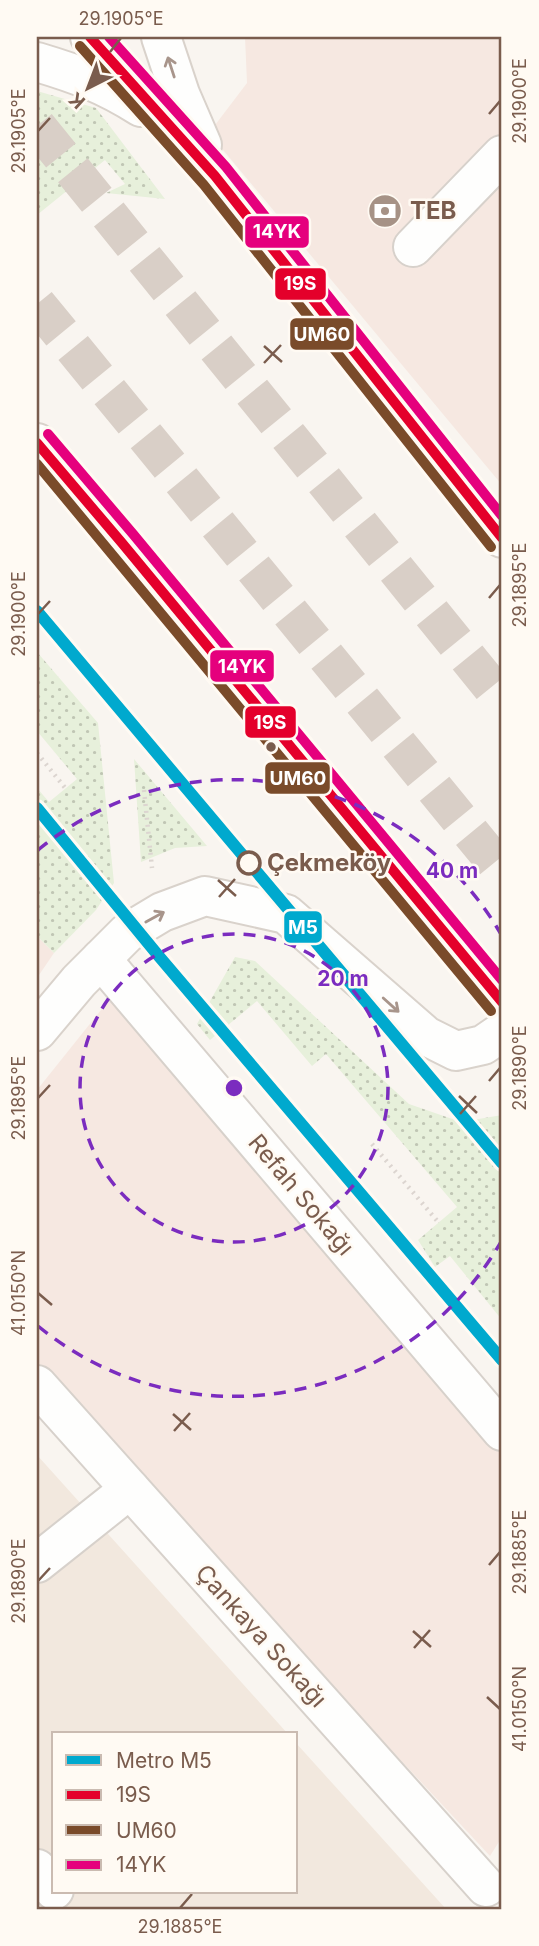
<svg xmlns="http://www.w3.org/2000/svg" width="539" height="1946" viewBox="0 0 539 1946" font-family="Inter,sans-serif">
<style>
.residential{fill:#f2e8de}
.commercial{fill:#f6e8e1}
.grass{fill:url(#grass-dots)}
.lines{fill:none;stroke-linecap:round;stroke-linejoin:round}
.highway-tunnel{stroke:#d9cfc7;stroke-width:38;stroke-dasharray:38 19;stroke-linecap:butt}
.street-casing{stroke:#d7d1cb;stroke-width:42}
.secondary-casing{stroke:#d9d2cb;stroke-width:42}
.path{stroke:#dcd5d0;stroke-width:4.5;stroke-dasharray:2 5;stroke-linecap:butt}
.street{stroke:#fefefd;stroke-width:38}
.secondary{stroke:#fefefd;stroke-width:38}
.bus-1-casing{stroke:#fffaf3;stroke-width:16}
.bus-2-casing{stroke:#fffaf3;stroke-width:16}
.bus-3-casing{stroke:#fffaf3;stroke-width:16}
.bus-1{stroke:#e4002b;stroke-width:10}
.bus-2{stroke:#7a4b2a;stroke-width:10}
.bus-3{stroke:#e5007d;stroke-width:10}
.metro-1-casing{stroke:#fffaf3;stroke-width:18}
.metro-1{stroke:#00a9ce;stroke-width:12}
.oneway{stroke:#a8958b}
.ticks{fill:none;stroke:#7a5c4d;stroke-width:2.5}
.ring{fill:none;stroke:#7b2cbf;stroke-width:3.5;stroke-dasharray:12 9}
.bus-dot{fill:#7a5c4d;stroke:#fffaf3;stroke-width:2.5}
.stop-dot{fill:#fffaf3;stroke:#7a5c4d;stroke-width:3.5}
.labels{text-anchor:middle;stroke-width:5;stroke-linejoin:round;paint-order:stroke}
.poi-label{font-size:24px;font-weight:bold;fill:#7a5c4d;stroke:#fffaf3;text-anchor:start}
.stop-label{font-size:24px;font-weight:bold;fill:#7a5c4d;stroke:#fffaf3;text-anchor:start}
.street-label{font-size:24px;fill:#7a5c4d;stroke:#fffaf3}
.centre{fill:#7b2cbf;stroke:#fffaf3;stroke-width:3.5}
.ring-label{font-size:21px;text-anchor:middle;font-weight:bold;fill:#7b2cbf;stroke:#fffaf3;stroke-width:5;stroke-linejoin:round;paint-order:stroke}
.line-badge{stroke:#fffaf3;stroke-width:2.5}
.badge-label{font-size:19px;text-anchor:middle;font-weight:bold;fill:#fff}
.neatline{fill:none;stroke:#7a5c4d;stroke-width:2.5}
.ticks-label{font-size:18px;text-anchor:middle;fill:#7a5c4d}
</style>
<defs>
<pattern id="grass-dots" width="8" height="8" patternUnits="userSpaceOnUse" patternTransform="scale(1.75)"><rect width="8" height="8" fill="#e7f0db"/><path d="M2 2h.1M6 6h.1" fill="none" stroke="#c0c6b4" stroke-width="1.8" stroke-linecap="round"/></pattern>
</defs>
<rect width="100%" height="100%" fill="#f9f5f0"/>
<polygon class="residential" points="37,1455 288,1734 54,1734 54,1892 296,1892 296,1743 446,1909 37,1909"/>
<g class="commercial">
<polygon points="245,37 502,37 502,485 209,133 247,83"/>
<polygon points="37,936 54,953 37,978"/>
<polygon points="109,1000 502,1422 502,1837 490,1856 37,1370 37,1090"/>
</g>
<g class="grass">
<polygon points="37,91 96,108 165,199 106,193 125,184 105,160 37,215"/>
<polygon points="37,652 98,723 114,883 96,910 54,953 37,936 37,788 49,802 77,779 37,731"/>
<polygon points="134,759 207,846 175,848 141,862"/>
<polygon points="235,957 255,961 409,1104 461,1122 502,1115 502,1320 450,1256 435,1267 418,1240 457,1207 326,1054 312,1066 257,1001 210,1040 197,1024"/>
</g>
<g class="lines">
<g class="highway-tunnel">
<polyline points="37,126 502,700"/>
<polyline points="37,304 502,871"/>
</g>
<g class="street-casing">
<g id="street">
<polyline points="413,247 502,155"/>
<polyline points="101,959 502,1431"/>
<polyline points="37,1385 486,1887"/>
<polyline points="37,1563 130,1489"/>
<polyline points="37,1869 54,1890"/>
</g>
</g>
<g class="secondary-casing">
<g id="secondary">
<polyline points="90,37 215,176 502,538"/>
<polyline points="161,37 180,94 202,145"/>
<path d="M37,62C77,74 105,84 141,107"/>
<polyline points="37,443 122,543 502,1002"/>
<polyline points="37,1031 79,981 127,933 162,912 205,896 286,914 426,1036 456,1051 483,1045 502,1032"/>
</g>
</g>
<g class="path">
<polyline points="37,753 66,789"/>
<polyline points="144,790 152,868"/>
<polyline points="372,1144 439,1223"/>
</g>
<use href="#street" class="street"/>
<use href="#secondary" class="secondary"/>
<g class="bus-1-casing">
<g id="bus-1">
<polyline points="90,37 215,176 502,538"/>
<polyline points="37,443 122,543 502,1002"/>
</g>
</g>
<g class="bus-2-casing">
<g id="bus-2">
<polyline points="80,46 204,185 491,547"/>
<polyline points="37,464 491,1011"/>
</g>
</g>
<g class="bus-3-casing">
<g id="bus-3">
<polyline points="109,37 226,167 502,516"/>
<polyline points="48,434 133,534 502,980"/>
</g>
</g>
<use href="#bus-1" class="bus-1"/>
<use href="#bus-2" class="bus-2"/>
<use href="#bus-3" class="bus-3"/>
<g class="metro-1-casing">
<g id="metro-1">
<polyline points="37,611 502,1163"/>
<polyline points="37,808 157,954 502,1360"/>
</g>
</g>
<use href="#metro-1" class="metro-1"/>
</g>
<defs><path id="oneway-shaft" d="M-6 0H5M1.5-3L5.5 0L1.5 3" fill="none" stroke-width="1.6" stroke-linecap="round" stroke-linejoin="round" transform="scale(1.75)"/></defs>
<g class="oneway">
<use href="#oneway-shaft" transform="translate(171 67) rotate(-108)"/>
<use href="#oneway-shaft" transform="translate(155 917) rotate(-29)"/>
<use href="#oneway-shaft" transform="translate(391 1005) rotate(42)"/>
</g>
<path class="ticks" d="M110,52L121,38M489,114L500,101M38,131L50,118M264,346L282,362M264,363L281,345M489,598L500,585M38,614L50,601M218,880L236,896M219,897L235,879M489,1081L500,1068M459,1096L477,1113M38,1098L50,1085M460,1114L476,1096M38,1293L52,1305M173,1414L191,1430M174,1431L190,1413M489,1565L500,1552M38,1581L50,1568M413,1631L431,1647M414,1648L430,1630M487,1697L500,1709M180,1908L192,1894"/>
<g class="ring">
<circle cx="234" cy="1088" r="154"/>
<path d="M502 1240A308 308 0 0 1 38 1326M38 850A308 308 0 0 1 502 936"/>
</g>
<defs>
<g id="bank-disc" transform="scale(1.75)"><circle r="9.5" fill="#a69286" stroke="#fffaf3"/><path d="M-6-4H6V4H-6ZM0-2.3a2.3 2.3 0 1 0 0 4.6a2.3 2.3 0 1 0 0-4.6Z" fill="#fff"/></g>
</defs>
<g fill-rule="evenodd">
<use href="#bank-disc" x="385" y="211"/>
</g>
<circle class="bus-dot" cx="271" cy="747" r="6"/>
<circle class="stop-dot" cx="249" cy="863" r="11"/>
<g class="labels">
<g class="poi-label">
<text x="410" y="219">TEB</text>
</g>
<g class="stop-label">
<text x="267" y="871">Çekmeköy</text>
</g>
<g class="street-label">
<text transform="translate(301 1195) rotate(50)" y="8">Refah Sokağı</text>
<text transform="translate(261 1636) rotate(48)" y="8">Çankaya Sokağı</text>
</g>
</g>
<circle cx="234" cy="1088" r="10" class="centre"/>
<g class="ring-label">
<text x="452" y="878">40 m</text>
<text x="343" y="986">20 m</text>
</g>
<g class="line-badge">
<rect x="244" y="215" width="66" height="34" rx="7" fill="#e5007d"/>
<rect x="274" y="267" width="53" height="34" rx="7" fill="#e4002b"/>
<rect x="289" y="317" width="66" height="34" rx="7" fill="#7a4b2a"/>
<rect x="209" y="649" width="66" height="34" rx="7" fill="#e5007d"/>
<rect x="244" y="705" width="53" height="34" rx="7" fill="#e4002b"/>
<rect x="264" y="761" width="67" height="34" rx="7" fill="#7a4b2a"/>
<rect x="283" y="910" width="40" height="34" rx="7" fill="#00a9ce"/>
</g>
<g class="badge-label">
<text x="277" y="238">14YK</text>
<text x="300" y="290">19S</text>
<text x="322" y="341">UM60</text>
<text x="242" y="673">14YK</text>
<text x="270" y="729">19S</text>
<text x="298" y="785">UM60</text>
<text x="303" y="934">M5</text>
</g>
<rect width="539" height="1946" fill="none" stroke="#fffaf3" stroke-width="77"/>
<rect x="52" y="1732" width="245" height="161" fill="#fffaf3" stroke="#cabbb1" stroke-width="2"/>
<rect x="66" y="1755" width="35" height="10" fill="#00a9ce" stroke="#cabbb1" stroke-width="2"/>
<text x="116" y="1768" font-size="21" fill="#7a5c4d">Metro M5</text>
<rect x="66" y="1790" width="35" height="10" fill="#e4002b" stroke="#cabbb1" stroke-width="2"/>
<text x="116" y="1802" font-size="21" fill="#7a5c4d">19S</text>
<rect x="66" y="1825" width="35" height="10" fill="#7a4b2a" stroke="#cabbb1" stroke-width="2"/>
<text x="116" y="1838" font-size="21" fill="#7a5c4d">UM60</text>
<rect x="66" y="1860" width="35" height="10" fill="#e5007d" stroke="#cabbb1" stroke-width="2"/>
<text x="116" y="1872" font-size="21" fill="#7a5c4d">14YK</text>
<g transform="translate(88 88) rotate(222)" stroke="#fffaf3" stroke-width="5" paint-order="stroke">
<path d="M0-5L12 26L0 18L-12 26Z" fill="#7a5c4d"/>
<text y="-10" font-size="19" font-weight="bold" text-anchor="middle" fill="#7a5c4d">K</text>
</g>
<rect x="38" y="38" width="462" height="1870" class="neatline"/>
<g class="ticks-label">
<text x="121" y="25">29.1905°E</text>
<text transform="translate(520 101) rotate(-90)" y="6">29.1900°E</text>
<text transform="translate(19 131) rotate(-90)" y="6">29.1905°E</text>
<text transform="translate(520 585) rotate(-90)" y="6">29.1895°E</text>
<text transform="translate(19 614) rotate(-90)" y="6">29.1900°E</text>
<text transform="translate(520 1068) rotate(-90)" y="6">29.1890°E</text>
<text transform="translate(19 1098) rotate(-90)" y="6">29.1895°E</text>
<text transform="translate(19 1293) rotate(-90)" y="6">41.0150°N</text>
<text transform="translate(520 1552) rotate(-90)" y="6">29.1885°E</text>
<text transform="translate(19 1581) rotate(-90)" y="6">29.1890°E</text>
<text transform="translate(520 1709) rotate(-90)" y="6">41.0150°N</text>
<text x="180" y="1933">29.1885°E</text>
</g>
</svg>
